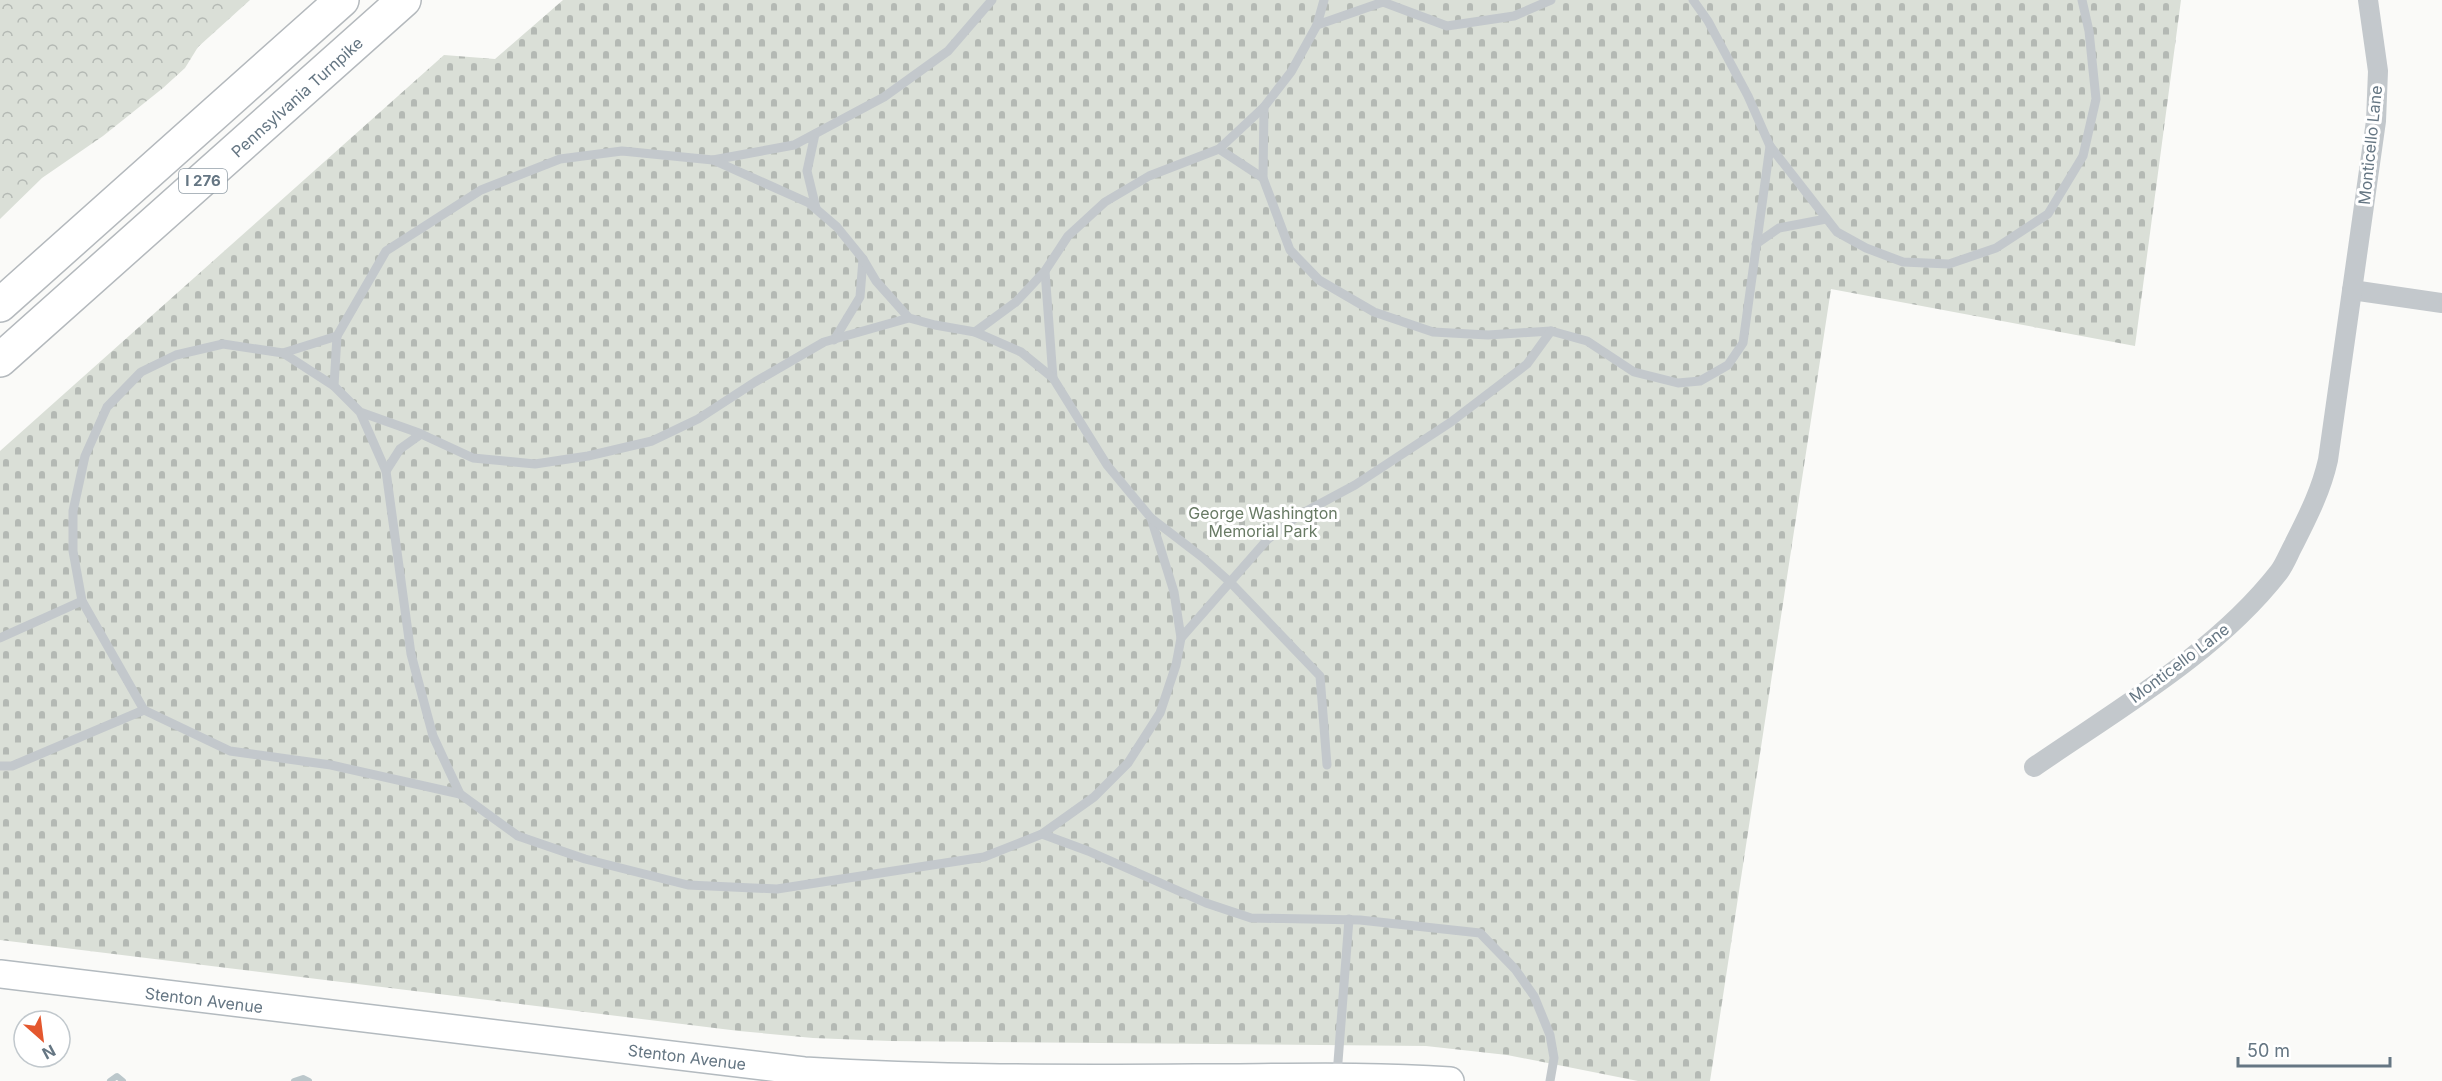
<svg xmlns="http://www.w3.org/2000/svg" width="2442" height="1081" viewBox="0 0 2442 1081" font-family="Inter,sans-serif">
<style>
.forest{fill:url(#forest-crowns)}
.cemetery{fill:url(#cemetery-stones)}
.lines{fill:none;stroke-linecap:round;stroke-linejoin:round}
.stream{stroke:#bbc7cb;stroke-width:6}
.secondary-casing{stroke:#b3babf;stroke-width:30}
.highway-casing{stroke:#b4b9bd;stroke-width:36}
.lane{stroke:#c3c8cc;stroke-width:9}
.street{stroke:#c3c8cc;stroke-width:20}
.secondary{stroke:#fff;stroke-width:27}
.highway{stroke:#fff;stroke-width:33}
.labels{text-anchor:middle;stroke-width:6;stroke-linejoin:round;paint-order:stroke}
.shield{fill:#fff;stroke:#939fa8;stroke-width:1.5}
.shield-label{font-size:15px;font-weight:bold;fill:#657683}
.street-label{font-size:16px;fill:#657683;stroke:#fff}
.park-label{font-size:16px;fill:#687a64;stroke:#fff}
</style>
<defs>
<pattern id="forest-crowns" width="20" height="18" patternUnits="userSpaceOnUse" patternTransform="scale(1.5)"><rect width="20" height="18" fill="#dadfd7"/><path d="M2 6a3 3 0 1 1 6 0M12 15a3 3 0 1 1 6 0" fill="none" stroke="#b4b9b4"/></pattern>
<pattern id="cemetery-stones" width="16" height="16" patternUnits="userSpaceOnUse" patternTransform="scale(1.5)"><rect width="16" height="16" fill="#dadfd7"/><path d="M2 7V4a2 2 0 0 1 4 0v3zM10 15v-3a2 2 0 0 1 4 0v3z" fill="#b4b9b4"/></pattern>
</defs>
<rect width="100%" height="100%" fill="#fafaf8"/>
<polygon class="forest" points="0,0 250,0 198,47 185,68 163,88 103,136 42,178 0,219"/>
<polygon class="cemetery" points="563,0 2181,0 2135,346 1831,289 1710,1081 1638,1081 1507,1055 1426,1046 890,1041 813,1038 739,1031 0,940 0,451 444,55 495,59"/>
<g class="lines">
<g class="stream">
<polyline points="110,1081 117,1076 123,1081"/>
<polyline points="294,1081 303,1078 309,1081"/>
</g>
<g class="secondary-casing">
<path id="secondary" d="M0,974L804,1071C935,1079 1065,1079 1195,1078C1280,1078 1366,1075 1450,1081"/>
</g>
<g class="highway-casing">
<g id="highway">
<polyline points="0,305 342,0"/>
<polyline points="0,360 404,0"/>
</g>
</g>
<g class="lane">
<polyline points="1324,0 1317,25 1291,72 1264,107 1263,178 1290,250 1319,280 1374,312 1433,332 1488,335 1551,331"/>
<polyline points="1317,25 1383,2 1447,26 1514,16 1551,0"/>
<polyline points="815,134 807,171 816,208"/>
<polyline points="1770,146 1837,232 1866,248 1903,262 1949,264 1996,248 2048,214 2083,156 2096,99 2089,31 2082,0"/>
<polyline points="1219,149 1263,178"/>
<polyline points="713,160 794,145 884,97 948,51 992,0"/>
<polyline points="1756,244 1779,228 1826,219"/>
<polyline points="1045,271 1053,378"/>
<polyline points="975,332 1016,302 1045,271 1068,236 1105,202 1149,176 1219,149 1264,107"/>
<polyline points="834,340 860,297 863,259"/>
<polyline points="283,353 337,336"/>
<polyline points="334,386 283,353 223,344 176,355 141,372 107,407 85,456 73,511 73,551 82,601 144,710 230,751 331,765 460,794"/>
<polyline points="360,412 386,471 411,654 433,736 460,794 518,836 585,859 688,885 777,889 984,857 1042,834 1094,797 1128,763 1160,713 1176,665 1181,638 1174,592 1151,518 1107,465 1053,378 1021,352 975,332 935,325 909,318 824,342 755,382 698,419 652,441 588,456 535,464 473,458 419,433 360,412 334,386 337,336 386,251 481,190 560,159 622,151 713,160 809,203 837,227 863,259 876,281 909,318"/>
<polyline points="386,471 400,449 421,434"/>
<polyline points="1151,518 1202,557 1231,583 1320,676 1327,765"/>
<polyline points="0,638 82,601"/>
<polyline points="1181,638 1267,540 1299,515 1355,485 1451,422 1527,364 1551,331 1587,341 1634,372 1678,383 1700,381 1728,365 1743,343 1770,146 1748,96 1708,21 1693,0"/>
<polyline points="0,766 12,766 144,710"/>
<polyline points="1042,834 1088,851 1206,903 1251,918 1360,920 1480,933 1515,969 1534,996 1550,1035 1554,1058 1550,1081"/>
<polyline points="1337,1075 1349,919"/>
</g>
<g class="street">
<polyline points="2352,290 2442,303"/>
<path d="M2034,767C2118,709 2216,653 2279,572C2285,564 2289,553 2294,544C2308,516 2321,491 2328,460L2376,121L2378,71L2368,0"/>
</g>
<use href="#secondary" class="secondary"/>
<use href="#highway" class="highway"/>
</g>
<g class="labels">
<rect class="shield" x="179" y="169" width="48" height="24" rx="4.5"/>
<g class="shield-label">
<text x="203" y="186">I 276</text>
</g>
<g class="street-label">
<text transform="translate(297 97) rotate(-42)" y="6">Pennsylvania Turnpike</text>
<text transform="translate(2370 145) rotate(-84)" y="6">Monticello Lane</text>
<text transform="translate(2179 663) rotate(-37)" y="6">Monticello Lane</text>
<text transform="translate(204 1000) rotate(7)" y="6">Stenton Avenue</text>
<text transform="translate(687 1057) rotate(7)" y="6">Stenton Avenue</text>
</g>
<g class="park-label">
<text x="1263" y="519">George Washington<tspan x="1263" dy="18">Memorial Park</tspan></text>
</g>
</g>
<g transform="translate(42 1039) rotate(152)"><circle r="28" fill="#ffffff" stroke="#c1c8cd" stroke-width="1.5"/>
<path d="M0-4.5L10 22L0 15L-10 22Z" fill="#e4572e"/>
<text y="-9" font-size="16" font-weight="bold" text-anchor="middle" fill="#657683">N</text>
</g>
<path d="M2238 1057v9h152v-9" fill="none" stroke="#657683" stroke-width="3"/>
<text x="2247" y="1057" font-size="18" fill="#657683" stroke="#ffffff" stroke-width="4.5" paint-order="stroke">50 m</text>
</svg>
